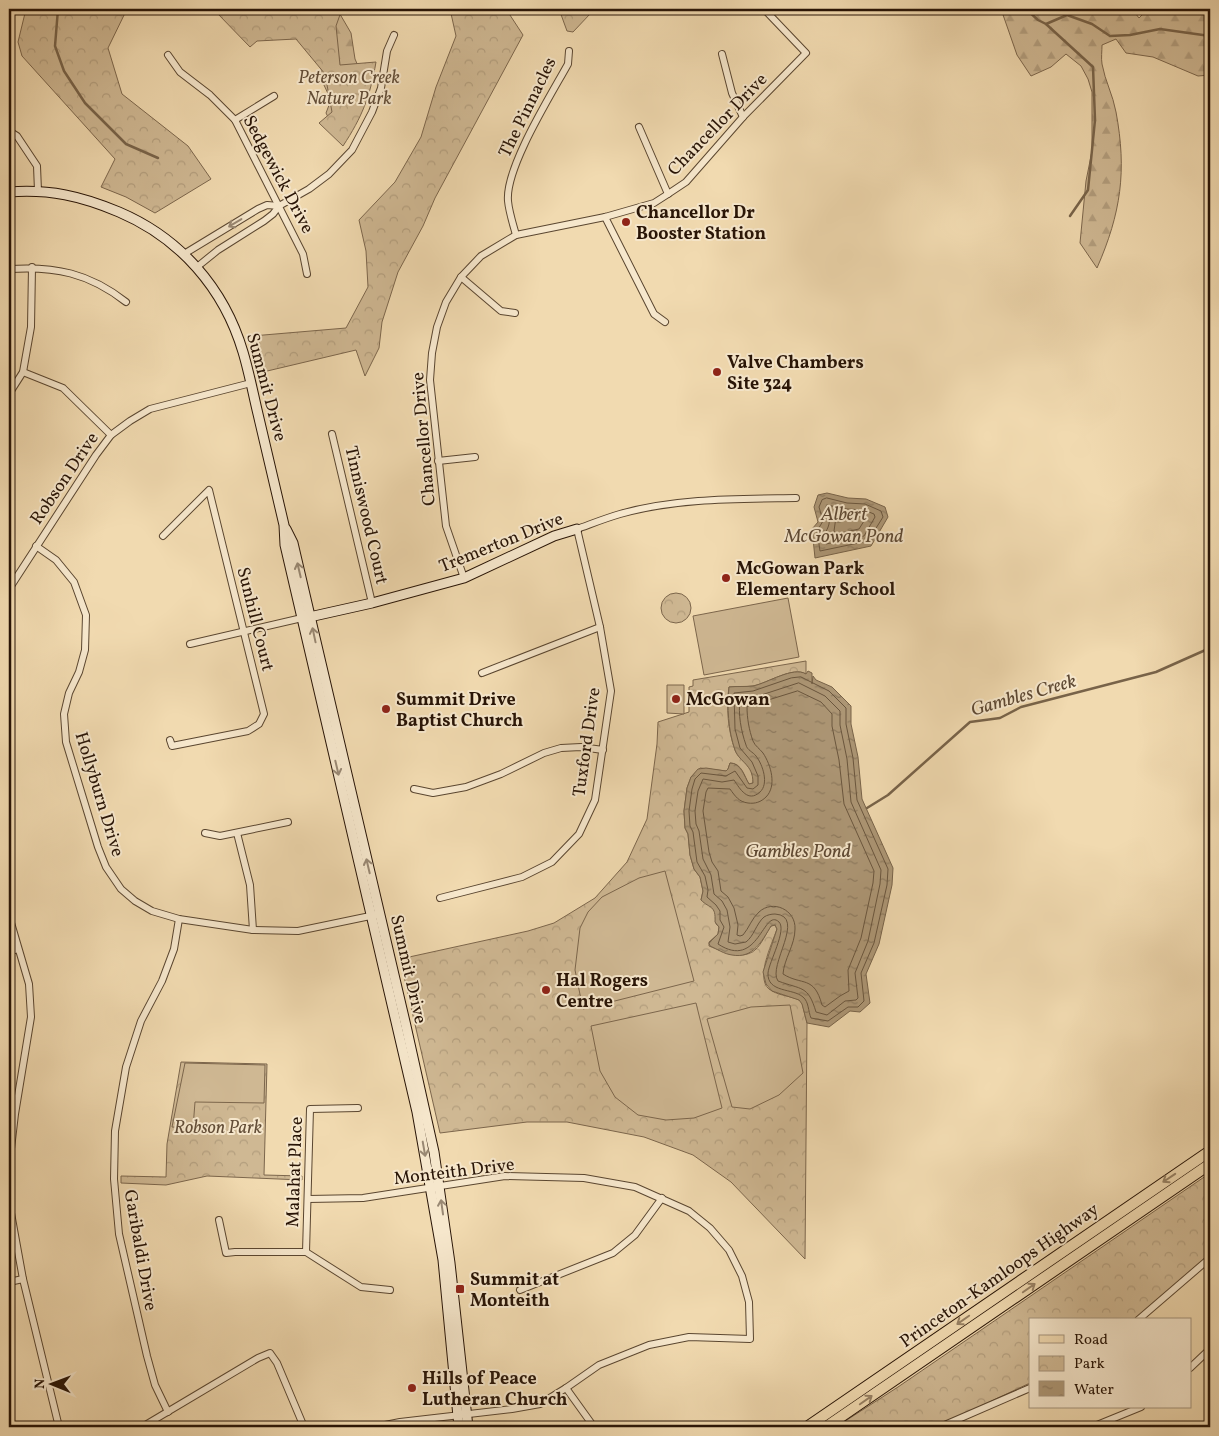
<svg xmlns="http://www.w3.org/2000/svg" width="1219" height="1436" viewBox="0 0 1219 1436" font-family="Vollkorn,serif">
<style>
.forest{fill:url(#forest-firs);stroke:#7c664c}
.park{fill:url(#park-crowns);stroke:#7c664c}
.garden{fill:#cfb893;stroke:#7c664c}
.water{fill:url(#water-ripples);stroke:#786349}
.lines{fill:none;stroke-linecap:round;stroke-linejoin:round}
.shore{stroke:#6a563e;stroke-width:1}
.stream{stroke:#786349;stroke-width:2.5}
.street-casing{stroke:#5a4630;stroke-width:8}
.secondary-casing{stroke:#281406;stroke-width:11}
.primary-casing{stroke:#281406;stroke-width:12}
.street{stroke:#f6e7cc;stroke-width:6}
.secondary{stroke:#f6e7cc;stroke-width:9}
.primary{stroke:#f1dab0;stroke-width:10}
.oneway{stroke:#998873}
.oneway2{stroke:#978164}
.poi-dot{fill:#8f2418;stroke:#f6e7cc;stroke-width:2}
.labels{text-anchor:middle;stroke-width:4;stroke-linejoin:round;paint-order:stroke}
.park-label{font-size:18px;font-style:italic;fill:#624d37;stroke:#f6e7cc}
.street-label{font-size:18px;fill:#281406;stroke:#f6e7cc}
.poi-label{font-size:18px;font-weight:bold;fill:#281406;stroke:#f6e7cc;text-anchor:start}
.water-label{font-size:19px;font-style:italic;fill:#5d4833;stroke:#f6e7cc}
</style>
<defs>
<pattern id="forest-firs" width="22" height="20" patternUnits="userSpaceOnUse" patternTransform="scale(1.25)"><rect width="22" height="20" fill="#cfb893"/><path d="M5 1l3.5 6h-7zM16 11l3.5 6h-7z" fill="#b29d7d"/></pattern>
<pattern id="park-crowns" width="20" height="18" patternUnits="userSpaceOnUse" patternTransform="scale(1.25)"><rect width="20" height="18" fill="#cfb893"/><path d="M2 6a3 3 0 1 1 6 0M12 15a3 3 0 1 1 6 0" fill="none" stroke="#b29d7d"/></pattern>
<pattern id="water-ripples" width="26" height="14" patternUnits="userSpaceOnUse" patternTransform="scale(1.25)"><rect width="26" height="14" fill="#ad9776"/><path d="M2 4q2-2 4 0t4 0M15 11q2-2 4 0t4 0" fill="none" stroke="#8d7a5f"/></pattern>
</defs>
<rect width="100%" height="100%" fill="#f1dab0"/>
<filter id="stains"><feTurbulence type="fractalNoise" baseFrequency=".004" numOctaves="4"/><feColorMatrix values="0 0 0 0 .2 0 0 0 0 .09 0 0 0 0 .02 0 0 0 .5 -.17"/></filter>
<radialGradient id="worn" r=".72"><stop offset=".6" stop-color="#630" stop-opacity="0"/><stop offset="1" stop-color="#630" stop-opacity=".3"/></radialGradient>
<g class="forest">
<polygon points="337,9 351,33 355,59 362,75 333,127 326,113 331,100 323,83 319,58"/>
<path d="M1001,9H1132L1139,18L1148,9H1186L1209,15L1210,75L1198,76L1153,57L1126,53L1116,39L1102,45C1102,51 1101,58 1102,64C1105,81 1113,95 1116,112C1127,171 1121,213 1097,268L1080,243L1086,181L1092,151V92L1088,79L1081,66L1066,54L1051,67L1031,76L1017,55Z"/>
</g>
<g class="park">
<polygon points="26,9 127,9 108,48 122,94 188,146 211,179 155,213 126,197 101,187 115,159 22,56 18,42"/>
<path d="M208,9H342L336,26L340,65L376,62C370,97 362,117 343,146L319,123L332,112L325,74L296,39L257,41L250,47L217,13Z"/>
<polygon points="450,9 506,9 523,35 435,198 423,226 398,272 382,322 379,348 365,376 356,350 263,372 252,336 346,328 368,287 366,251 359,220 395,182 421,137 436,87 456,36"/>
<polygon points="559,9 625,9 620,12 590,14 573,32 567,31"/>
<circle cx="676" cy="608" r="15"/>
<path d="M806,661V674C793,666 768,683 753,686C745,687 737,686 729,687C726,707 728,731 735,750C740,763 754,764 753,783L749,784C744,776 742,763 730,763L728,769L726,771L700,768L691,777L687,788L684,811L685,828L688,834L690,855L694,869L700,877L703,891L701,900L713,908L716,914V924L719,927L718,934L709,942V946C722,951 742,961 755,950C762,944 766,933 771,926L775,925L777,929C772,944 753,982 772,991C781,996 791,996 799,1000L802,1003L807,1023L805,1259L731,1182L693,1155L644,1137L567,1122H527L440,1133L400,959L528,931L554,923L595,898L627,862L647,819L657,744L658,722L689,712V687L693,686V680Z"/>
<polygon points="181,1062 267,1064 264,1175 302,1176 302,1180 207,1176 166,1185 121,1183 121,1176 166,1177 167,1144"/>
<polygon points="1210,1173 1210,1256 1135,1320 1030,1320 1030,1383 936,1427 836,1427 898,1387"/>
</g>
<g class="garden">
<polygon points="788,598 799,657 704,675 693,616"/>
<polygon points="667,685 684,685 684,714 667,713"/>
<polygon points="665,871 694,981 583,1009 575,970 580,928 588,912 602,897 639,878"/>
<polygon points="696,1003 722,1108 694,1118 666,1120 638,1115 615,1097 600,1071 591,1026"/>
<polygon points="790,1005 803,1073 779,1095 750,1109 732,1107 707,1019 751,1007"/>
<polygon points="185,1063 265,1065 264,1103 195,1102 193,1128 172,1127"/>
</g>
<g class="water">
<polygon points="827,493 848,498 866,499 885,507 888,517 871,546 815,558 812,529 818,522 814,507 818,495"/>
<path d="M808,671L812,673V684L813,676L816,680L832,687L851,706V724L858,757L862,799L893,868L892,885L879,944L866,974L870,1003L860,1012L850,1011L829,1027L807,1023L802,1004L799,1000L772,991L766,984L763,972L777,929L775,925L771,926C762,941 753,959 732,955C724,954 717,949 710,946L709,943L718,934L719,927L715,922C716,905 710,909 701,900L703,891L700,877L694,869L690,855L688,834L685,828L684,811L687,788L691,777L698,769L706,768L726,771L728,769L730,763C741,763 744,776 749,784L753,783C753,764 740,763 735,750C728,730 727,707 729,687C737,686 745,687 753,686C768,683 793,666 806,674Z"/>
</g>
<g class="lines">
<g class="shore">
<polygon points="827,498 847,503 865,504 881,511 883,517 868,541 820,551 817,531 823,521 819,507 822,500"/>
<path d="M827,505L847,509L864,510L874,514L875,517L864,536L826,544C821,534 827,533 829,524C830,519 827,513 826,508Z"/>
<polygon points="838,515 862,517 864,521 859,529 836,534 834,531 836,517"/>
<path d="M801,677L829,691L846,708V724L853,758L857,800L888,869L887,885L874,943L861,973L864,1001L858,1007H848L828,1021L811,1018C808,1011 809,1002 803,997C793,988 767,993 768,973C769,962 787,930 779,922C763,907 759,971 718,944L724,927L720,920V911L716,905L707,897L708,890L705,876L697,862L693,832L690,826L689,811L692,789L695,779L701,773L726,776L735,771L747,788L753,789L758,785V776L752,762L740,748L735,729L734,693L753,691L791,678Z"/>
<path d="M799,683L825,696L840,711V725L847,759L851,802L881,870L880,884L868,941L855,973L858,998L856,1000L845,1001L827,1015L816,1012C808,985 802,990 778,981C767,966 807,916 775,914C771,914 767,915 764,917C756,924 754,936 746,942L735,944L728,942L730,927L727,910L722,901L714,894L711,875L703,859L699,831L696,824L695,811L698,791L703,779L722,782L734,780C740,789 748,803 760,792C769,784 763,765 756,756C753,752 747,750 746,745C741,731 738,714 740,699L755,697Z"/>
<path d="M798,691L821,702L832,714V726L839,760L844,804L874,871L873,883L861,938L848,970L849,991L840,996L825,1007L822,1005C814,975 802,986 783,974C784,959 795,945 795,929C796,910 773,899 759,912C752,918 749,928 743,935L740,936L737,935L738,925L734,908L728,897L721,891L718,871L712,862L709,852L703,811L706,792L708,788L730,789C735,796 739,802 748,803C755,804 761,802 766,797C777,786 771,765 763,753C760,749 755,746 753,741C749,730 747,718 747,707Z"/>
</g>
<g class="stream">
<polyline points="58,9 55,46 64,71 85,103 126,144 158,158"/>
<polyline points="1026,9 1038,20 1046,24 1093,67 1095,120 1088,190 1070,216"/>
<polyline points="1046,24 1067,15 1092,24 1110,36 1130,35 1160,29 1210,36"/>
<polyline points="867,808 888,795 970,722 1000,718 1021,707 1156,672 1210,648"/>
</g>
<g class="street-casing">
<g id="street">
<polyline points="722,54 732,93 743,117"/>
<polyline points="168,55 180,72 210,95 235,120 303,254 307,274"/>
<polyline points="235,120 274,96"/>
<polyline points="639,127 668,194"/>
<polyline points="9,131 17,136 37,166 38,191"/>
<polyline points="605,217 654,314 665,322"/>
<path d="M516,235C513,224 509,212 508,201C505,168 551,95 568,64L569,51"/>
<polyline points="184,254 258,209 267,205 279,206"/>
<polyline points="197,267 218,250 264,221 273,214 279,206 309,189 329,174 352,150 372,112 381,88 387,51 394,35"/>
<path d="M9,269C55,266 89,273 126,302"/>
<polyline points="461,277 501,311 515,313"/>
<polyline points="23,372 63,388 111,435"/>
<polyline points="9,394 23,372 31,327 32,267"/>
<polyline points="332,434 372,603"/>
<polyline points="438,461 475,457"/>
<polyline points="163,536 209,490 264,714 259,724 248,731 172,746 170,740"/>
<polyline points="36,546 56,560 74,582 86,615 85,650 79,672 69,693 64,714 66,742 98,847 106,867 121,889 135,901 152,911 179,919 253,930 298,931 375,915"/>
<polyline points="464,578 446,526 430,380 432,353 437,327 446,302 461,277 481,256 516,235 605,217 654,203 668,194 686,182 743,117 806,53 764,9"/>
<polyline points="9,589 96,455 111,435 130,421 150,409 251,383"/>
<polyline points="190,644 302,618"/>
<polyline points="482,673 600,627"/>
<polyline points="414,789 433,793 466,787 501,774 544,753 561,748 581,747 603,750"/>
<polyline points="205,833 220,836 288,822"/>
<polyline points="237,833 250,885 253,930"/>
<path d="M440,898L522,877L552,862L579,834L595,800L611,691L600,627L577,529C591,524 606,518 620,514C677,498 738,499 796,498"/>
<polyline points="9,916 29,984 31,1017 15,1114 9,1166 11,1213 23,1279 59,1427"/>
<polyline points="9,952 18,949"/>
<polyline points="308,1199 363,1198 505,1176 584,1178 635,1187 689,1211 710,1228 729,1250 742,1276 749,1302 750,1339 689,1337 649,1345 599,1365 566,1388 540,1404 512,1409 400,1422 375,1427"/>
<polyline points="219,1220 226,1253 235,1252 306,1252 361,1287 390,1290"/>
<polyline points="306,1252 310,1109 358,1108"/>
<polyline points="9,1282 23,1279"/>
<polyline points="520,1290 613,1253 635,1235 662,1198"/>
<polyline points="1138,1320 1210,1258"/>
<polyline points="1190,1368 1210,1349"/>
<polyline points="566,1388 594,1427"/>
<polyline points="168,1412 155,1385 147,1356 119,1234 114,1179 115,1131 126,1067 141,1021 162,981 174,949 179,919"/>
<polyline points="142,1427 258,1358 270,1353 277,1363 304,1427"/>
<polyline points="940,1427 1030,1388"/>
<polyline points="1092,1427 1141,1407"/>
</g>
</g>
<g class="secondary-casing">
<g id="secondary">
<path d="M9,192C50,189 81,196 119,212C180,238 224,288 243,352C249,372 253,393 258,414C267,451 275,488 284,525L285,545L302,618L417,1112L443,1260L459,1427"/>
<polyline points="286,529 293,543 310,616 406,1026 434,1152 450,1263 468,1427"/>
<polyline points="305,618 372,603 464,578 554,536 577,529"/>
</g>
</g>
<g class="primary-casing">
<g id="primary">
<polyline points="807,1427 1210,1151"/>
<polyline points="826,1427 1210,1164"/>
</g>
</g>
<use href="#street" class="street"/>
<use href="#secondary" class="secondary"/>
<use href="#primary" class="primary"/>
</g>
<defs><path id="oneway-shaft" d="M-6 0H5M1.5-3L5.5 0L1.5 3" fill="none" stroke-width="1.6" stroke-linecap="round" stroke-linejoin="round" transform="scale(1.25)"/></defs>
<g class="oneway">
<use href="#oneway-shaft" transform="translate(235 223) rotate(149)"/>
<use href="#oneway-shaft" transform="translate(299 570) rotate(-103)"/>
<use href="#oneway-shaft" transform="translate(314 635) rotate(-102)"/>
<use href="#oneway-shaft" transform="translate(337 768) rotate(77)"/>
<use href="#oneway-shaft" transform="translate(368 866) rotate(-103)"/>
<use href="#oneway-shaft" transform="translate(424 1149) rotate(80)"/>
<use href="#oneway-shaft" transform="translate(442 1207) rotate(-98)"/>
</g>
<g class="oneway2">
<use href="#oneway-shaft" transform="translate(1169 1178) rotate(146)"/>
<use href="#oneway-shaft" transform="translate(1029 1288) rotate(-35)"/>
<use href="#oneway-shaft" transform="translate(963 1320) rotate(145)"/>
<use href="#oneway-shaft" transform="translate(866 1400) rotate(-35)"/>
</g>
<g class="poi-dot">
<circle cx="626" cy="222" r="5"/>
<circle cx="717" cy="372" r="5"/>
<circle cx="726" cy="578" r="5"/>
<circle cx="676" cy="699" r="5"/>
<circle cx="386" cy="709" r="5"/>
<circle cx="546" cy="990" r="5"/>
<rect x="455" y="1284" width="10" height="10" rx="2.5"/>
<circle cx="412" cy="1388" r="5"/>
</g>
<g class="labels">
<g class="park-label">
<text x="349" y="83">Peterson Creek<tspan x="349" dy="21">Nature Park</tspan></text>
<text x="218" y="1133">Robson Park</text>
</g>
<g class="street-label">
<text transform="translate(527 107) rotate(-64)" y="6">The Pinnacles</text>
<text transform="translate(717 124) rotate(-46)" y="6">Chancellor Drive</text>
<text transform="translate(279 174) rotate(62)" y="6">Sedgewick Drive</text>
<text transform="translate(267 387) rotate(75)" y="6">Summit Drive</text>
<text transform="translate(423 439) rotate(-95)" y="6">Chancellor Drive</text>
<text transform="translate(64 478) rotate(-56)" y="6">Robson Drive</text>
<text transform="translate(367 515) rotate(77)" y="6">Tinniswood Court</text>
<text transform="translate(501 542) rotate(-22)" y="6">Tremerton Drive</text>
<text transform="translate(256 619) rotate(76)" y="6">Sunhill Court</text>
<text transform="translate(586 742) rotate(-82)" y="6">Tuxford Drive</text>
<text transform="translate(100 794) rotate(73)" y="6">Hollyburn Drive</text>
<text transform="translate(409 969) rotate(77)" y="6">Summit Drive</text>
<text transform="translate(454 1171) rotate(-7)" y="6">Monteith Drive</text>
<text transform="translate(294 1172) rotate(-88)" y="6">Malahat Place</text>
<text transform="translate(141 1250) rotate(80)" y="6">Garibaldi Drive</text>
<text transform="translate(999 1275) rotate(-35)" y="6">Princeton-Kamloops Highway</text>
</g>
<g class="poi-label">
<text x="636" y="218">Chancellor Dr<tspan x="636" dy="21">Booster Station</tspan></text>
<text x="727" y="368">Valve Chambers<tspan x="727" dy="21">Site 324</tspan></text>
<text x="736" y="574">McGowan Park<tspan x="736" dy="21">Elementary School</tspan></text>
<text x="396" y="705">Summit Drive<tspan x="396" dy="21">Baptist Church</tspan></text>
<text x="686" y="705">McGowan</text>
<text x="556" y="986">Hal Rogers<tspan x="556" dy="21">Centre</tspan></text>
<text x="470" y="1285">Summit at<tspan x="470" dy="21">Monteith</tspan></text>
<text x="422" y="1384">Hills of Peace<tspan x="422" dy="21">Lutheran Church</tspan></text>
</g>
<g class="water-label">
<text x="844" y="520">Albert<tspan x="844" dy="22">McGowan Pond</tspan></text>
<text transform="translate(1023 694) rotate(-16)" y="7">Gambles Creek</text>
<text x="798" y="857">Gambles Pond</text>
</g>
</g>
<rect width="1219" height="1436" fill="none" stroke="#f1dab0" stroke-width="30"/>
<rect x="10" y="10" width="1199" height="1416" fill="none" stroke="#281406" stroke-width="2.5"/>
<rect x="15" y="15" width="1189" height="1406" fill="none" stroke="#281406"/>
<rect x="1029" y="1318" width="162" height="90" fill="#f6e7cc" stroke="#a4937d"/>
<rect x="1039" y="1335" width="25" height="8" fill="#f1dab0" stroke="#a4937d"/>
<text x="1074" y="1344" font-size="15" fill="#281406">Road</text>
<rect x="1039" y="1356" width="25" height="15" fill="url(#park-crowns)" stroke="#a4937d"/>
<text x="1074" y="1368" font-size="15" fill="#281406">Park</text>
<rect x="1039" y="1381" width="25" height="15" fill="url(#water-ripples)" stroke="#a4937d"/>
<text x="1074" y="1394" font-size="15" fill="#281406">Water</text>
<g transform="translate(52 1384) rotate(271)" stroke="#f6e7cc" stroke-width="4" paint-order="stroke">
<path d="M0-4L9 19L0 12L-9 19Z" fill="#281406"/>
<text y="-8" font-size="14" font-weight="bold" text-anchor="middle" fill="#281406">N</text>
</g>
<rect width="100%" height="100%" filter="url(#stains)"/>
<rect width="100%" height="100%" fill="url(#worn)"/>
</svg>
